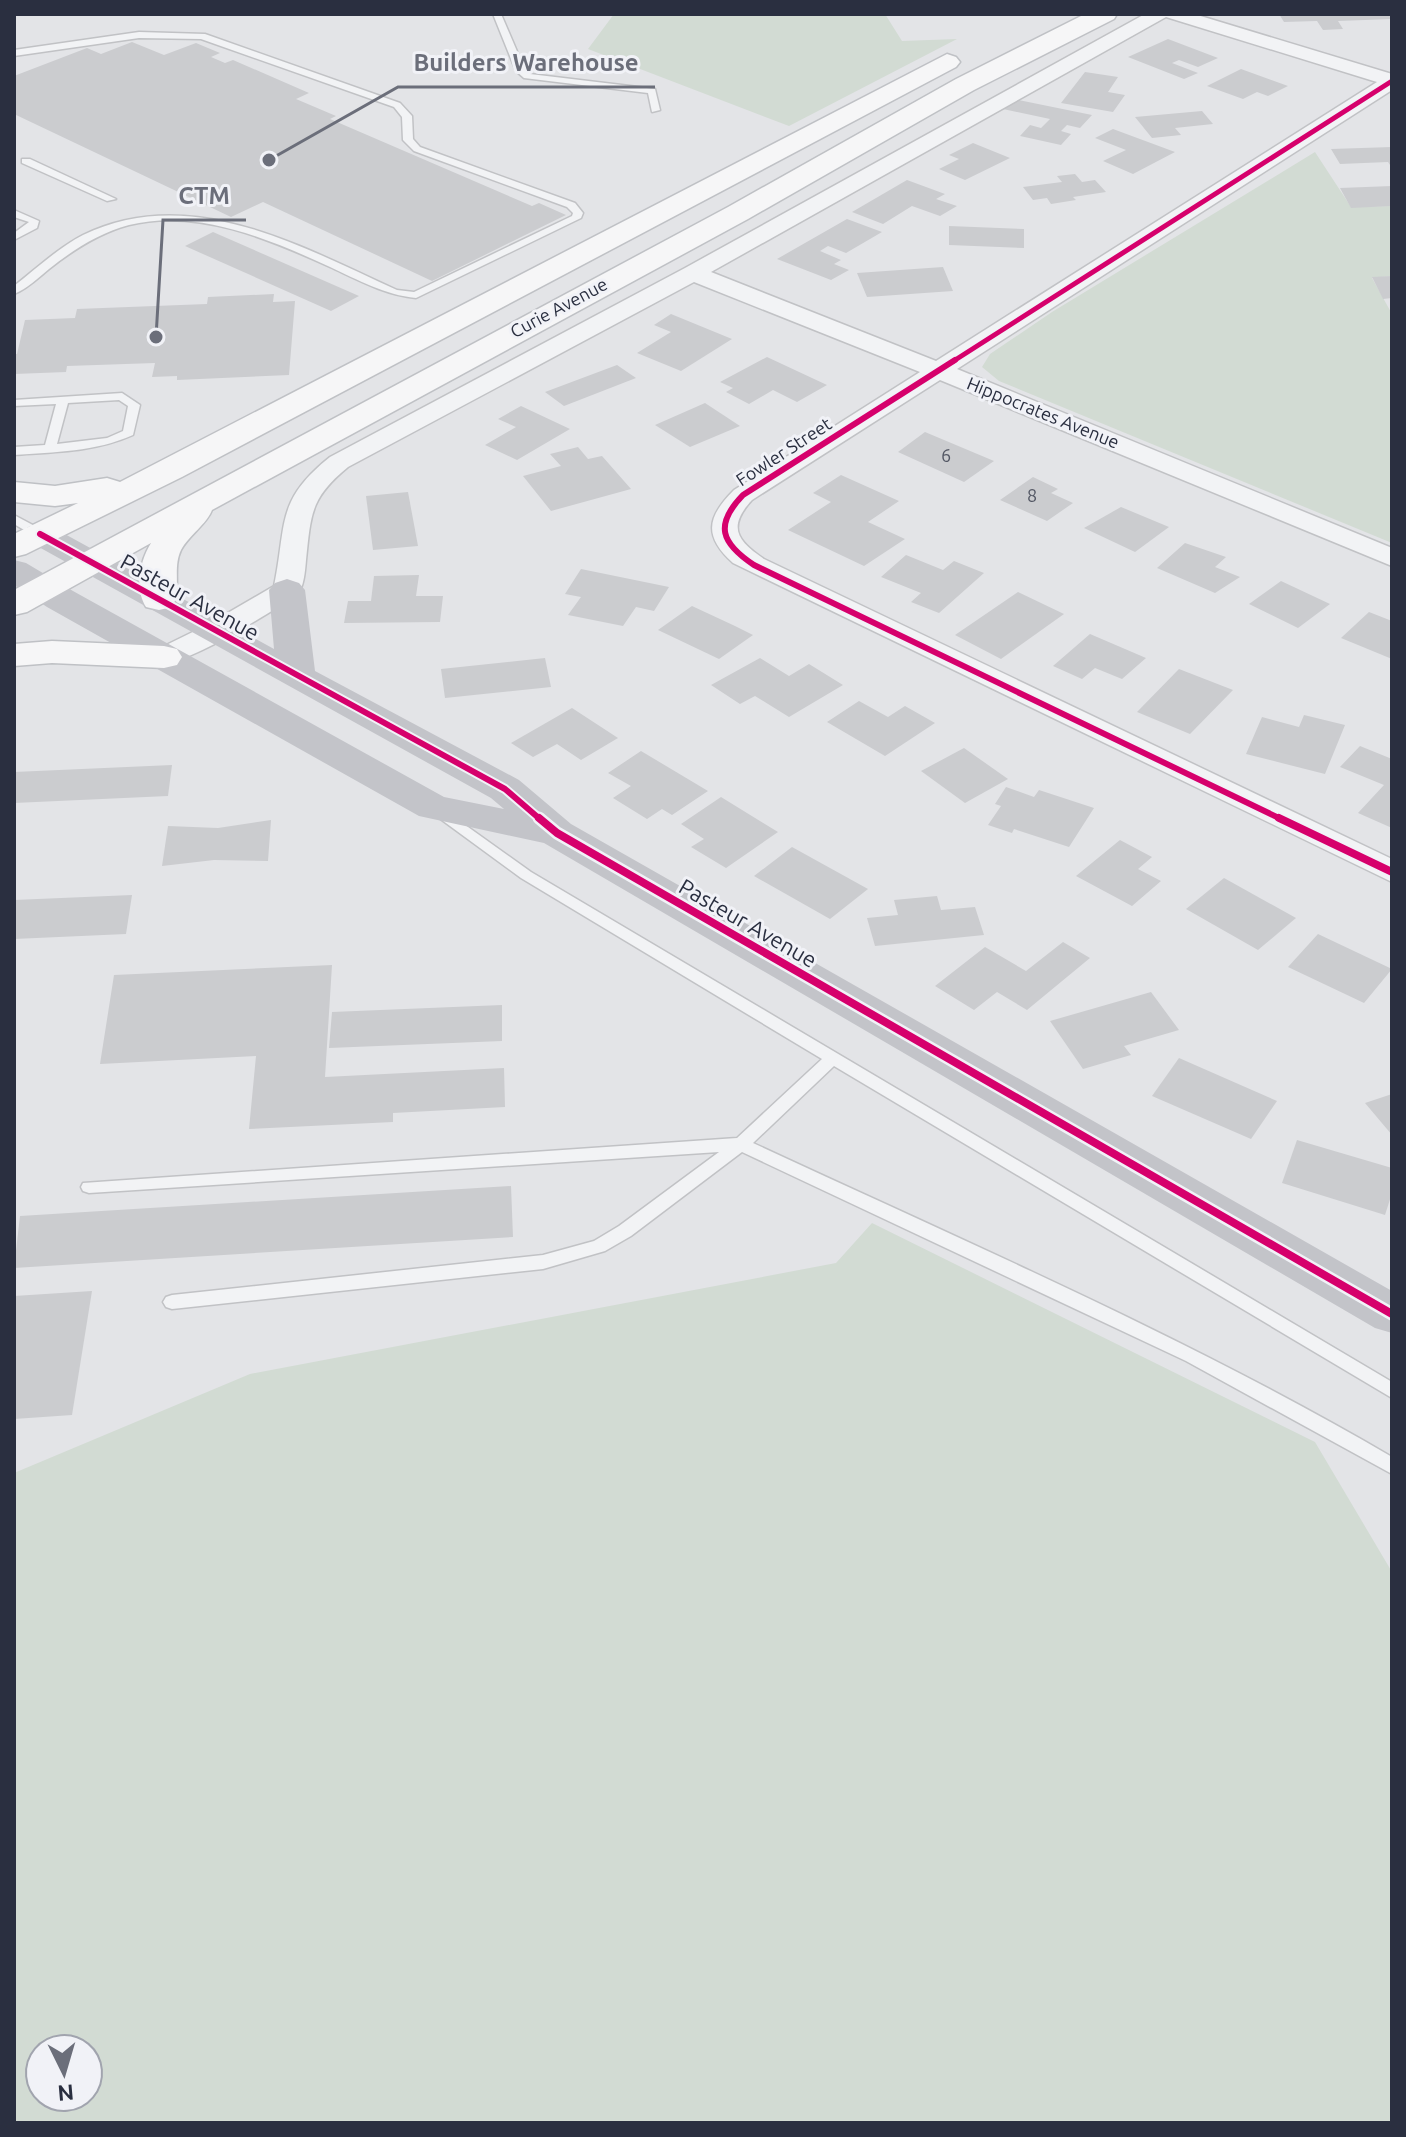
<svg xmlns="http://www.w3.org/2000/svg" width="1406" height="2137" viewBox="0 0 1406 2137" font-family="Ubuntu,sans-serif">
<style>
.green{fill:#d2dbd3;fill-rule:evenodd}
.building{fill:#cbcccf}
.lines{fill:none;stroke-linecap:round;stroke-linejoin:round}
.lane-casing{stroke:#c1c2c5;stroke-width:3}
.street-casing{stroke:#c1c2c5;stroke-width:3}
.primary-casing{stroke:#bfc1c5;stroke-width:3}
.lane{fill:#f2f3f5;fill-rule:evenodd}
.street{fill:#f2f3f5;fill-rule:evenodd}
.secondary{fill:#c3c4c9;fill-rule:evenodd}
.primary{fill:#f6f6f7;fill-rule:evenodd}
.cycleway-far2-casing{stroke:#f1f2f7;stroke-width:8}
.cycleway-far1-casing{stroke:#f1f2f7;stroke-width:10}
.cycleway-casing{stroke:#f1f2f7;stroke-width:13}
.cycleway-far2{stroke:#d6006c;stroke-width:5}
.cycleway-far1{stroke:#d6006c;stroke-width:6}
.cycleway{stroke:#d6006c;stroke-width:8}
.labels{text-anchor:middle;stroke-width:6;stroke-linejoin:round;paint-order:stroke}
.far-street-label{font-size:18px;fill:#2a2f40;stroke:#f1f2f7}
.number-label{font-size:18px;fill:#535764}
.street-label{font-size:22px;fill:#2a2f40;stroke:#f1f2f7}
.leader{fill:none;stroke:#6b6e7a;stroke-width:3}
.callout-dot{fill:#6b6e7a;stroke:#f1f2f7;stroke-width:3}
.callout-label{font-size:24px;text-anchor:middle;font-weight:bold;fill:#6b6e7a;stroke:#f1f2f7;stroke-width:6;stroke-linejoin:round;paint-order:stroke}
</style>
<rect width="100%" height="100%" fill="#e3e4e7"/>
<g class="green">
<polygon points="614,14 885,14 902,41 957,39 789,126 588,49"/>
<polygon points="1315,152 1351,207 1392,206 1392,276 1372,278 1392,314 1392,543 999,381 982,367 990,354 1052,312"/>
<path d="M872,1223L1315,1442L1392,1572V2123H14V1473L250,1374L836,1263ZM40,2049H88V2097H40Z"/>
</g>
<g class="building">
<polygon points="1279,14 1392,14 1392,19 1338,21 1343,29 1323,30 1317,21 1284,22"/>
<polygon points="1168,39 1218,58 1198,67 1179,60 1172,63 1198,73 1184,79 1128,57"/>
<polygon points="132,42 164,55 196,43 220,53 211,57 225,63 233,60 309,93 296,99 336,116 330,119 532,206 539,203 566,215 432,281 263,202 231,217 14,114 14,76 87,48 101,54"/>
<polygon points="1241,69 1288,86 1268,96 1257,92 1243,99 1207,86"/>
<polygon points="1085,72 1118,77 1108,92 1125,95 1113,112 1061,103"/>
<polygon points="1013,99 1092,115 1080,128 1067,125 1061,131 1071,134 1061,145 1020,136 1030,125 1041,128 1050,119 1003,109"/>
<polygon points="1202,111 1213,124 1175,128 1181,135 1152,138 1135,117"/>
<polygon points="1113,129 1175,152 1133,174 1103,161 1126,150 1095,138"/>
<polygon points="973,143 1010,158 965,180 939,169 959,159 949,155"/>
<polygon points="1392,147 1392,168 1388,162 1340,164 1331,149"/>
<polygon points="1075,174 1082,182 1095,180 1106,192 1073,197 1076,200 1051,204 1047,198 1033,200 1023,187 1062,182 1057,176"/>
<polygon points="907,180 945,194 936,199 957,206 940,216 912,206 883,224 852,212"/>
<polygon points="1392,186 1392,206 1351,208 1340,188"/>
<polygon points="847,219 882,232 846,253 828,246 820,251 841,260 834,264 849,270 831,280 777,259"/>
<polygon points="949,226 1024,229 1024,248 949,245"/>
<polygon points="213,232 359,296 331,311 185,246"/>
<polygon points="943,267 953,291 867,297 857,273"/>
<polygon points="1392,276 1392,298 1383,299 1372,277"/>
<polygon points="274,294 273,302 295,301 289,375 177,380 177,376 152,377 155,363 67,366 66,372 14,374 14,354 17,354 25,320 75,318 77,309 207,304 208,297"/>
<polygon points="671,314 732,339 681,371 637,353 671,332 654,325"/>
<polygon points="767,357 827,385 797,402 773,390 749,404 726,392 733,388 720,382"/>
<polygon points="617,365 636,378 564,406 545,392"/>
<polygon points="705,403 740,426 690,447 655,425"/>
<polygon points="521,406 570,429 517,460 485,445 516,427 498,419"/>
<polygon points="925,432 994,461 964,482 898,452"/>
<polygon points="578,447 588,459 602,456 631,489 551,511 523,476 561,466 550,454"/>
<polygon points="841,475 899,501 868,522 905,539 864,566 788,530 831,502 813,493"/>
<polygon points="1033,477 1058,489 1051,493 1073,503 1047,521 1000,500"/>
<polygon points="408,492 418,546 373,550 366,496"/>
<polygon points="1121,507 1169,527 1135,552 1084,528"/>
<polygon points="1185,543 1226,557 1215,567 1240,577 1215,593 1157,568"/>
<polygon points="906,555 943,570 954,561 984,573 939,613 911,602 921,593 881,577"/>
<polygon points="581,569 669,587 654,611 636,607 623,626 568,615 581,597 565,594"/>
<polygon points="419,575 416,596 443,596 440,622 344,623 348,601 371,601 374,576"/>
<polygon points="1281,581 1330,604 1298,628 1249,604"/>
<polygon points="1018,592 1064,614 1001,659 955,635"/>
<polygon points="692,606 735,626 753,635 719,659 658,630"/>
<polygon points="1369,612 1392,621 1392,659 1341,638"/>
<polygon points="1090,634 1146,658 1122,679 1095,668 1082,679 1053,666"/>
<polygon points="545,658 551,687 445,698 441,669"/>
<polygon points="760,658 789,676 809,664 843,685 789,717 755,696 740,704 711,685"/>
<polygon points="1179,669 1233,690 1190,734 1137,712"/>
<polygon points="859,701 888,717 905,706 935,723 885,756 827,722"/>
<polygon points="572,708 618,738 581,760 557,744 533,757 511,743"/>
<polygon points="1304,715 1345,725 1325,774 1246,754 1262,717 1299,727"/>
<polygon points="1360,746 1392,759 1392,828 1358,813 1384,785 1340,767"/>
<polygon points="964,748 1008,779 965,803 921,771"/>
<polygon points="641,751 708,791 672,815 662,809 647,819 613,798 631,786 608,773"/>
<polygon points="172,765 168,796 14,803 14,772"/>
<polygon points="1006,787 1034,797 1039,790 1094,808 1069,847 1014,829 1012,833 988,825 1001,806 995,804"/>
<polygon points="721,797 778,832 726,868 691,847 704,839 681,824"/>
<polygon points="271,820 268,861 214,860 162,866 168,826 218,828"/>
<polygon points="1120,840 1152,857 1138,869 1161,881 1132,906 1076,876"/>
<polygon points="792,847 868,889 830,919 754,876"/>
<polygon points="1224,878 1296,918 1258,950 1186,909"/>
<polygon points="132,895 126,934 14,939 14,900"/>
<polygon points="937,896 941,910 975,907 984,935 875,946 867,918 898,915 894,900"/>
<polygon points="1318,934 1392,969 1364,1003 1288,967"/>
<polygon points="1063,942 1090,958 1027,1010 997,992 974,1010 935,986 985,947 1026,971"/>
<polygon points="332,965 325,1077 504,1068 505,1107 393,1113 393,1122 249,1129 256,1056 100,1064 114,975"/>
<polygon points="1151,992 1179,1030 1124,1046 1131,1055 1083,1069 1050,1021"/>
<polygon points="502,1005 502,1041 329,1048 332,1012"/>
<polygon points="1179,1058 1277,1101 1251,1139 1152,1096"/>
<polygon points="1392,1094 1392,1135 1365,1103"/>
<polygon points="1297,1140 1392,1168 1392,1193 1385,1215 1282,1183"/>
<polygon points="511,1186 513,1237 14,1268 20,1216"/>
<polygon points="92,1291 72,1415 14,1419 14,1296"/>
</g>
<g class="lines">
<g class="lane-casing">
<g id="lane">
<polygon points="493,14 501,14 525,70 530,74 655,89 660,110 652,112 648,93 524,78 516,71"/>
<path d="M139,32L205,34L400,103L412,116L413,139L420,147L575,203L583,213L581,218L416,298C385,295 358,280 330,267C269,239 197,208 129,225C99,233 73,250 49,269C38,278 27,289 14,294V286C36,269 58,248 83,235C190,183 300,246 397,290L414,292L572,216L573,213L567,207L414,151L403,140L402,117L394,107L201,39L139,38L14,56V50Z"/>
<polygon points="22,159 30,159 116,199 107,201 22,163"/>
<polygon points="14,210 39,221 37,228 14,240 14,233 29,222 14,217"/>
<path d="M122,393L140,405L133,435C95,452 55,452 14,455V447L45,445L56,404L14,406V400ZM119,400L128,406L123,431L107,438L57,444L68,403Z"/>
<polygon points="14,515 44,531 46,534 44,537 36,537 14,524"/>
<path d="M440,807L531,872L1392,1382V1398L834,1066L753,1143C968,1243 1187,1337 1392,1457V1474L1186,1361L742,1152L631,1236L605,1251L543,1269L172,1309L166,1307L163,1302L166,1297L172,1295L543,1255L594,1241L619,1226L719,1152L89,1193L83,1191L81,1187L83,1183L737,1138L822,1059L521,878L435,815L433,812L435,809Z"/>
</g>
</g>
<g class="street-casing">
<path id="street" d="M1145,14H1194L1392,74V90L957,369L1392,548V566L940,380L752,500C727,527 737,541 764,559L1392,859V882L733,563C703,536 707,517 734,490L920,372L694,282L348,467C310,498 311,514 306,560C305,572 304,586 297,596C268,612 183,670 154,663L150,657L154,651L207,625L274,586C287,524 275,501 330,457L685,268ZM1166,17L1377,82L936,361L711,272Z"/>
</g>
<g class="primary-casing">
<g id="primary">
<path d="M1085,14H1117L1114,19L974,90L748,219L212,510C207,524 189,535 181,550C172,568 182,592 172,607L159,610L146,607C134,588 140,561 151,543L27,612L14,615V590L728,207L956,79Z"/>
<polygon points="947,54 956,57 960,62 956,67 182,477 26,554 14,557 14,534 78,503 55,506 14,502 14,482 55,486 107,478 120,482"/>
<polygon points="52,641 164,646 177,649 182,657 177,665 164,668 52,663 14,666 14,644"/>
</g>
</g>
<use href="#lane" class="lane"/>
<use href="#street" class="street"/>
<polygon class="secondary" points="40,524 52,527 274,649 269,590 275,583 287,579 299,583 305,590 315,671 519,780 571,824 1392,1291 1392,1333 1375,1328 544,843 419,816 47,607 14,585 14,560 26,563 73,591 444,797 504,809 491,798 28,541 23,534 28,527"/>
<use href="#primary" class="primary"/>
<g class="cycleway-far2-casing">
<polyline id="cycleway-far2" points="952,362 1392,81"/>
</g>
<g class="cycleway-far1-casing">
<g id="cycleway-far1">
<path d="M955,360L743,495C714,525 721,543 754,565L1283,820"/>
<polyline points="40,534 505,789 541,820"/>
</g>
</g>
<g class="cycleway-casing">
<g id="cycleway">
<polyline points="539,818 557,833 1392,1314"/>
<polyline points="1279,818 1392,872"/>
</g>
</g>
<use href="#cycleway-far2" class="cycleway-far2"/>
<use href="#cycleway-far1" class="cycleway-far1"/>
<use href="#cycleway" class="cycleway"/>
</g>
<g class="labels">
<g class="far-street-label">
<text transform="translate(559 308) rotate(-28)" y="6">Curie Avenue</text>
<text transform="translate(1043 413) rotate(22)" y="6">Hippocrates Avenue</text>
<text transform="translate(784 452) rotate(-33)" y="6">Fowler Street</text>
</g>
<g class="number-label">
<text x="946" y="462">6</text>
<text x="1032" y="502">8</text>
</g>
<g class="street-label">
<text transform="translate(190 597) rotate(29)" y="8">Pasteur Avenue</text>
<text transform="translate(748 923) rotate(30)" y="8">Pasteur Avenue</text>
</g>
</g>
<path class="leader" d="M269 160L398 87H655M156 337L163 220H246"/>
<g class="callout-dot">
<circle cx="269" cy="160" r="8"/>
<circle cx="156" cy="337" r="8"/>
</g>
<g class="callout-label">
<text x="526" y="71">Builders Warehouse</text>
<text x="204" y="204">CTM</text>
</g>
<rect width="1406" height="2137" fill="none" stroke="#2a2f40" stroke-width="32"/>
<g transform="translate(64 2073) rotate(175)"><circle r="38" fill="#f1f2f7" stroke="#a1a4ae" stroke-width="2"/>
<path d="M0-6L14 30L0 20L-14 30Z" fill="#6b6e7a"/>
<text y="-12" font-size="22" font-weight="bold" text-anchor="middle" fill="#2a2f40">N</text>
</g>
</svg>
